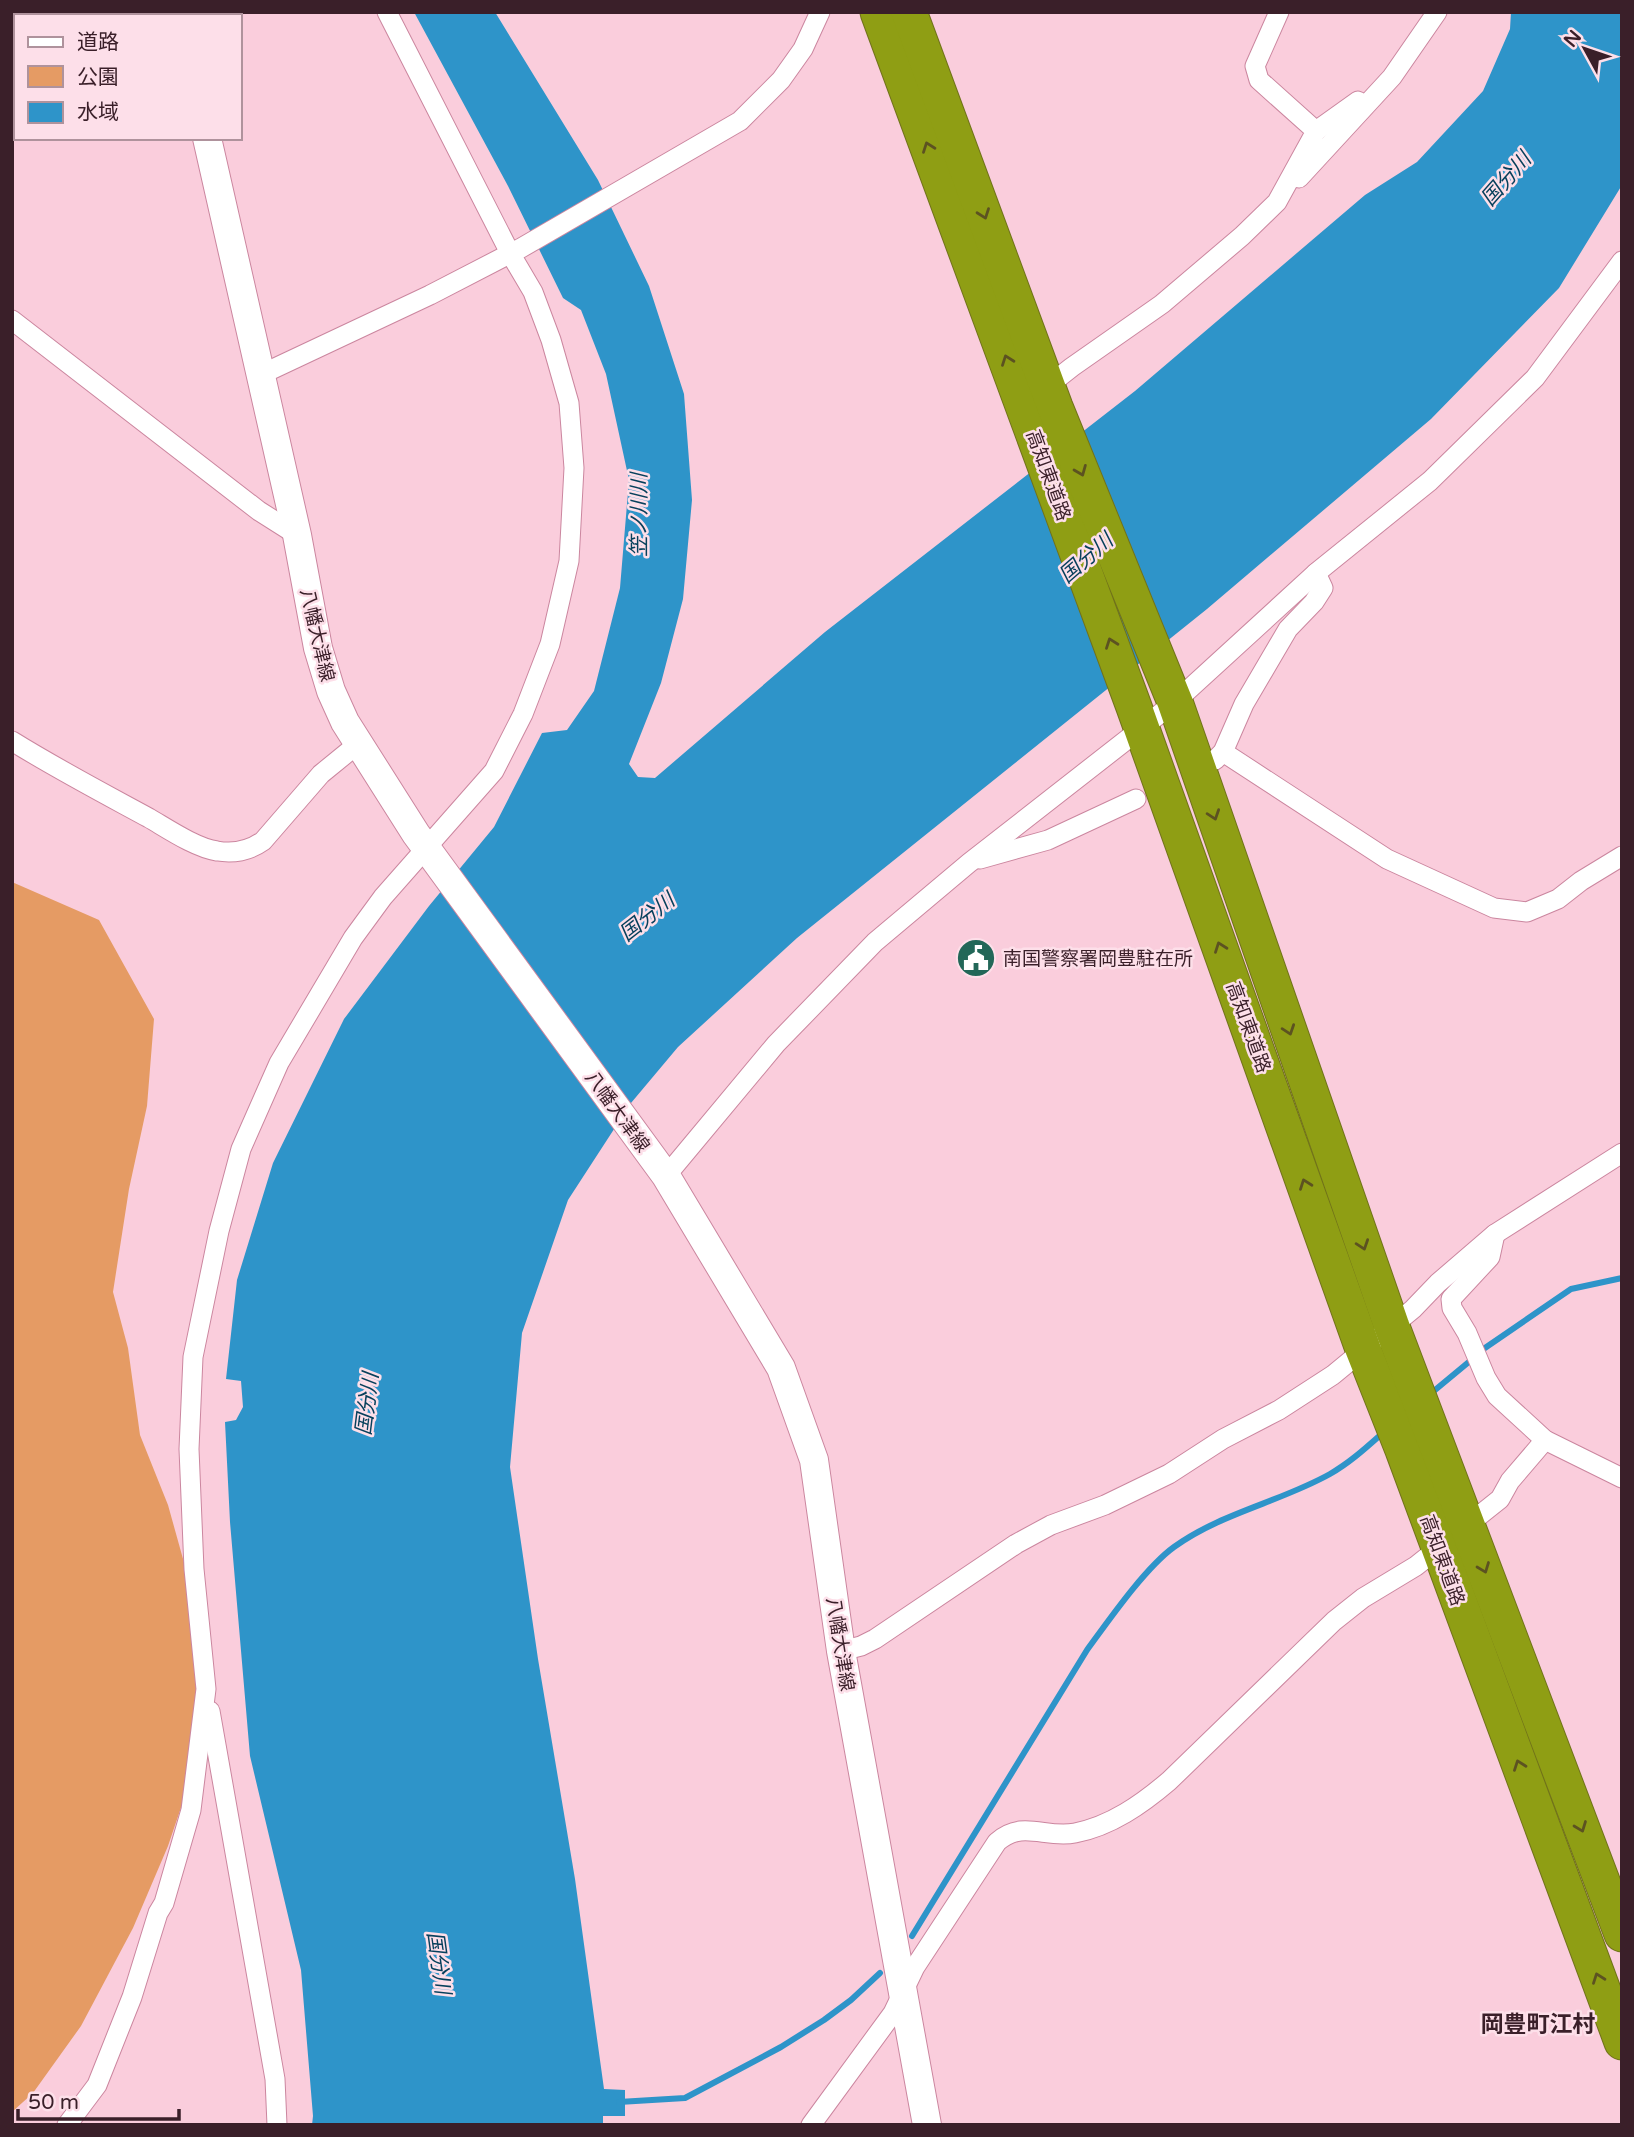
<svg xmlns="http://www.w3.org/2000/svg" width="1634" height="2137" viewBox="0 0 1634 2137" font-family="'Varela Round','Noto Sans JP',sans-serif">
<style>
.green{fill:#e59b64}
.water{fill:#2e94c9}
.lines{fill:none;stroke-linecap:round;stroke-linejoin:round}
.stream{stroke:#2e94c9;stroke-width:6}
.street-casing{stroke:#cb869f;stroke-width:21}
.secondary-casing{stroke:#cb869f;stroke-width:30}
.highway-casing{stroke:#71721b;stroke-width:37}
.street{stroke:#fff;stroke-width:19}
.secondary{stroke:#fff;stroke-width:28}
.highway{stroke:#8f9e14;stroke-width:35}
.oneway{stroke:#5c5221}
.labels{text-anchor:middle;stroke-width:5;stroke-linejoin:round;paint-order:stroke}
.street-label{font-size:19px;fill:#3a1f29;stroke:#fddfe9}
.poi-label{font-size:19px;fill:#3a1f29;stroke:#fddfe9;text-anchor:start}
.water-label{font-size:21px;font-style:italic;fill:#07405c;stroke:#fddfe9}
.quarter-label{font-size:23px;font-weight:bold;fill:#3a1f29;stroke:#fddfe9}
</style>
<rect width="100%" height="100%" fill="#facddc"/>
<polygon class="green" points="12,882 99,920 154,1019 147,1106 129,1189 113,1292 128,1348 140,1435 168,1505 190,1584 201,1725 193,1772 168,1846 133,1928 81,2026 33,2093 12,2112"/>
<polygon class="water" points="414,12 495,12 598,180 649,286 684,394 692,500 683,599 661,683 629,764 638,777 655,778 825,632 1135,391 1365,195 1417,162 1483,91 1510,29 1511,12 1622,12 1622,185 1559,288 1431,419 1207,609 797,938 678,1047 631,1103 568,1200 522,1333 510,1467 538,1659 575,1879 604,2089 625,2090 625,2116 603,2116 603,2125 312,2125 313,2116 301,1970 250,1756 230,1522 225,1422 236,1420 243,1407 241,1381 226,1379 237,1280 273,1163 344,1019 429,906 494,827 542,733 567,730 594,691 620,588 629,480 606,374 581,310 563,298 508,186"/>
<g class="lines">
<g class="stream">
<polyline points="1482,1350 1571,1289 1622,1278"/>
<polyline points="1429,1395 1470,1361"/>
<path d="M912,1936L1087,1650C1109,1620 1145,1568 1174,1547C1221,1513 1280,1502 1330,1474C1351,1462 1368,1446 1385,1431"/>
<polyline points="619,2102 685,2098 781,2047 824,2020 851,2000 880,1973"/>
</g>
<g class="street-casing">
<g id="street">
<polyline points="1316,131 1358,101"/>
<polyline points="1299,178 1392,77 1437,12"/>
<polyline points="12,320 259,511 297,535"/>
<polyline points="260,375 430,295 521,248 740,121 781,80 803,49 820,12"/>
<polyline points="1044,389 1072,367 1162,304 1242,236 1277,202 1316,131 1259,80 1255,66 1279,12"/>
<path d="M12,741C57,769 103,793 149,818C168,829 196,848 217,851C235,854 249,851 263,841L321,774L359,743"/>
<polyline points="1223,752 1387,859 1494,908 1527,912 1558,899 1581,881 1622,856"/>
<polyline points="1215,760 1223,752 1244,704 1288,629 1314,602 1323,588 1316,573"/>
<polyline points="980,859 1048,840 1136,799"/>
<polyline points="666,1176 776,1044 875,942 969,863 1175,702 1316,573 1430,481 1535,378 1622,261"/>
<polyline points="1495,1234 1490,1257 1451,1299 1452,1308 1467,1333 1486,1378 1497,1396 1545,1440 1622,1478"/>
<polyline points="841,1651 861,1646 875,1639 1016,1544 1051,1525 1105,1505 1169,1474 1223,1439 1279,1410 1333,1375 1413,1309 1438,1283 1495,1234 1622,1153"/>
<polyline points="210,1711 275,2079 277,2125"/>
<polyline points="67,2125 97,2085 132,1997 158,1913 164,1903 191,1810 206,1689 194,1569 189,1449 193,1357 219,1231 241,1149 279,1063 353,938 383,897 494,771 523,714 550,644 569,561 574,468 569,403 551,340 533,292 510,253 387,12"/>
<path d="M811,2125L893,2013L915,1967L997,1842C1023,1819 1045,1839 1075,1833C1111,1826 1142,1804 1169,1781L1334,1621L1363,1598L1416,1566L1500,1499L1510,1481L1545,1440"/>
</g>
</g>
<g class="secondary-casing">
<g id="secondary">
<polyline points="178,12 179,16"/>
<polyline points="207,138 297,535 318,648 331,691 345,722 416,834 666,1176 781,1368 814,1460 841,1651 927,2125"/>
</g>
</g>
<g class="highway-casing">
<g id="highway">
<polyline points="878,12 1134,707 1363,1349 1403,1450 1622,2042"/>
<polyline points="909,12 1055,407 1175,702 1392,1327 1622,1934"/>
</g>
</g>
<use href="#street" class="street"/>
<use href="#secondary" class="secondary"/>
<use href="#highway" class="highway"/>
</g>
<defs><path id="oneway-chevron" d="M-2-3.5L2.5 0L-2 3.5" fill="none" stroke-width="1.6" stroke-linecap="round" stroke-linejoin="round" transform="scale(1.75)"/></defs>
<g class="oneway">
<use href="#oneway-chevron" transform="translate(928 147) rotate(-110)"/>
<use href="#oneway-chevron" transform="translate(984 214) rotate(70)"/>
<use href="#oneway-chevron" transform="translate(1007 360) rotate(-110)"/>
<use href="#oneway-chevron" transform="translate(1081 471) rotate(68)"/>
<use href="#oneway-chevron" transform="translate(1111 643) rotate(-110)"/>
<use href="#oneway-chevron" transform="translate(1214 815) rotate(71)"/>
<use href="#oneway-chevron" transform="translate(1220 947) rotate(-110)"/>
<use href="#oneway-chevron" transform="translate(1289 1030) rotate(71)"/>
<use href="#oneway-chevron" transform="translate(1305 1184) rotate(-110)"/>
<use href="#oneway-chevron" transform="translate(1363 1245) rotate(71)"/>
<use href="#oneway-chevron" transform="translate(1484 1568) rotate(69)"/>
<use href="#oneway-chevron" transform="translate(1519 1765) rotate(-110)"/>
<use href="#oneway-chevron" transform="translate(1581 1827) rotate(69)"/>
<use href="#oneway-chevron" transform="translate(1598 1978) rotate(-110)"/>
</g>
<defs>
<g id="civic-disc" transform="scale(2.0125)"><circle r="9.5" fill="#226758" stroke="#fddfe9"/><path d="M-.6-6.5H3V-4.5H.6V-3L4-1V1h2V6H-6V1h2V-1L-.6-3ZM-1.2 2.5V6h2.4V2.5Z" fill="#fff"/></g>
</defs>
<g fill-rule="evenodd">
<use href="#civic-disc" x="976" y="958"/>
</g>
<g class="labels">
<g class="street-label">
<text transform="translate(1049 475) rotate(70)" y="7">高知東道路</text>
<text transform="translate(318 635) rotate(77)" y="7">八幡大津線</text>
<text transform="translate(1249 1027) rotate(70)" y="7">高知東道路</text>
<text transform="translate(618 1111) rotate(54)" y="7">八幡大津線</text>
<text transform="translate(1443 1560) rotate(70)" y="7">高知東道路</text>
<text transform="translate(841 1644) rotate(81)" y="7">八幡大津線</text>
</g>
<g class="poi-label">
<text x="1003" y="965">南国警察署岡豊駐在所</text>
</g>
<g class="water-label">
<text transform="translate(1506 179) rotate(-49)" y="7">国分川</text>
<text transform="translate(639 515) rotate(-90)" y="7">笠ノ川川</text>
<text transform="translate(1086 558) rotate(-41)" y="7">国分川</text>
<text transform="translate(647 917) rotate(-38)" y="7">国分川</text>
<text transform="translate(367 1404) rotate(-83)" y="7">国分川</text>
<text transform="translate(439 1963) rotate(82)" y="7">国分川</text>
</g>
<g class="quarter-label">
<text x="1538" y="2032">岡豊町江村</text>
</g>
</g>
<rect width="1634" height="2137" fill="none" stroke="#3a1f29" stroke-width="28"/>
<rect x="14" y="14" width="228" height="126" fill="#fddfe9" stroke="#af929c" stroke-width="2"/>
<rect x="28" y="37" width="35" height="10" fill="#ffffff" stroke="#af929c" stroke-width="2"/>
<text x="77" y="49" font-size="21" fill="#3a1f29">道路</text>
<rect x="28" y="66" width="35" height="21" fill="#e59b64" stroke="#af929c" stroke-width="2"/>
<text x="77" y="84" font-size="21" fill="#3a1f29">公園</text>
<rect x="28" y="102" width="35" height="21" fill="#2e94c9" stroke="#af929c" stroke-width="2"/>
<text x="77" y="119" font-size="21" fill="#3a1f29">水域</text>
<g transform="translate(1585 49) rotate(310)" stroke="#fddfe9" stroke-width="5" paint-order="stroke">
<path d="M0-5L12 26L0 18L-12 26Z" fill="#3a1f29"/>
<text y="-10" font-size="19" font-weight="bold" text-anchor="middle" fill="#3a1f29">N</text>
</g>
<path d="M18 2109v10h161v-10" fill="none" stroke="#3a1f29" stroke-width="3.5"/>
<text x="28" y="2109" font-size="21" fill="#3a1f29" stroke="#fddfe9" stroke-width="5" paint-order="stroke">50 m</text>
</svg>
